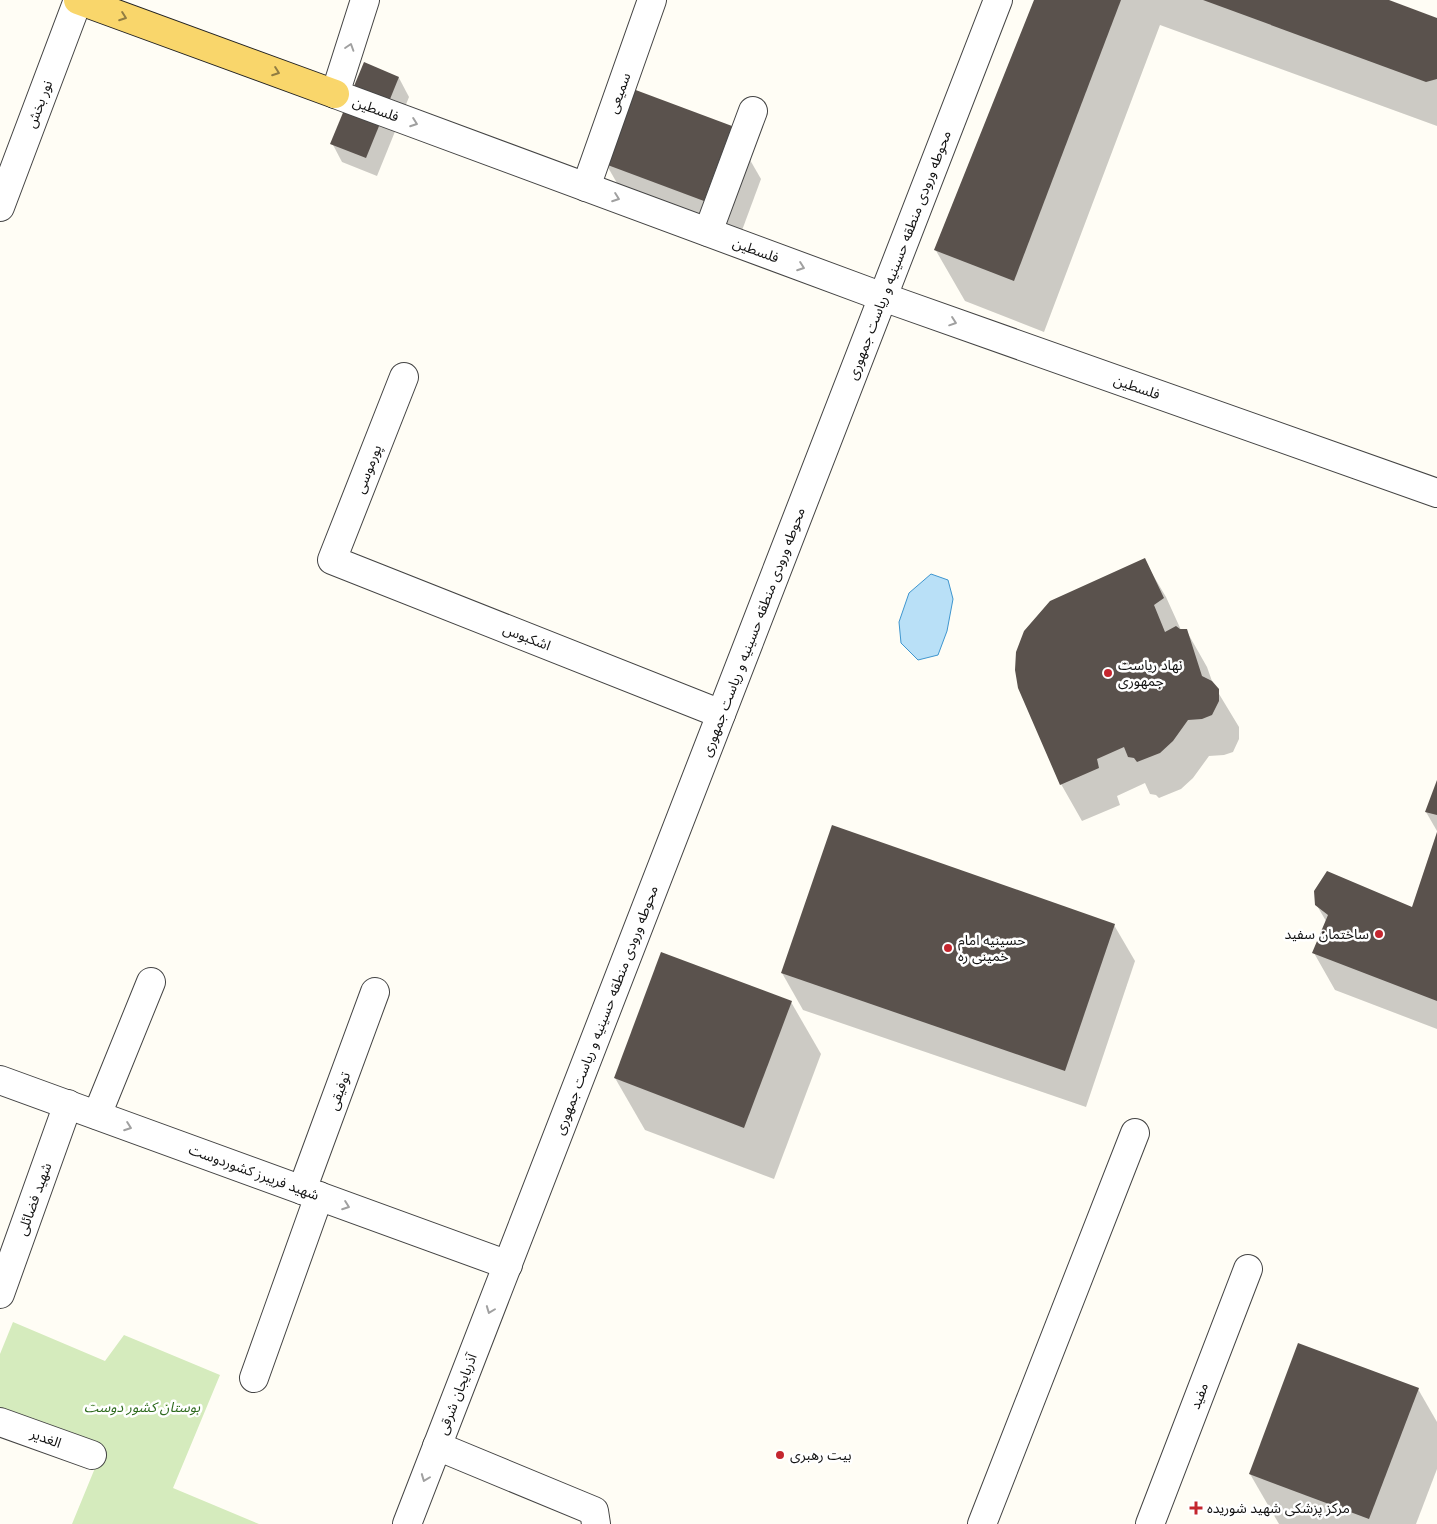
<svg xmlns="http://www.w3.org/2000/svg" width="1437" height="1524" viewBox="0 0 1437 1524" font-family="Lora,'Noto Sans Arabic',serif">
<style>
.green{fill:#d5ebbd}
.water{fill:#b9e0f7;stroke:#3f96cf}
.shadow{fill:#0003}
.building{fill:#5a524d}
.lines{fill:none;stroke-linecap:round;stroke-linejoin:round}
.minor-casing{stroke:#444;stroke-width:30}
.major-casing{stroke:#222;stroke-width:30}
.minor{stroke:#fff;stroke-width:28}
.major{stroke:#f9d66b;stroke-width:28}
.oneway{stroke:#917d42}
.oneway2{stroke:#a0a0a0}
.poi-dot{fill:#c4262e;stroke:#fff;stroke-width:2}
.labels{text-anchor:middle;stroke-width:5;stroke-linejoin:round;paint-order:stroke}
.street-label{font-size:14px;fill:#111;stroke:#fff}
.poi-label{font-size:14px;fill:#111;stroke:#fff;text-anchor:start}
.park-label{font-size:14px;font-style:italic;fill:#2f6b1f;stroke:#fff}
</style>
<rect width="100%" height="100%" fill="#fffdf5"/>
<polygon class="green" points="13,1322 105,1361 124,1335 220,1375 173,1488 259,1524 72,1524 102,1451 0,1409 0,1354"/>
<polygon class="water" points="931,574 948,580 953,599 947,631 938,655 918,660 901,643 899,622 909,593"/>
<g class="shadow">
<polygon points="1035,0 1385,0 1437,19 1437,126 1160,25 1044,332 965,301 935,249"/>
<polygon points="364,64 399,78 409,97 377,176 342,162 332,143"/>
<polygon points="731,127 761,179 734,252 636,216 606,164"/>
<polygon points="1144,560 1166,597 1181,630 1186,630 1207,667 1213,684 1239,727 1239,739 1233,752 1224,755 1209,756 1193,778 1181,789 1159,798 1156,795 1150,794 1145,783 1117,796 1120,805 1082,821 1061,784"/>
<polygon points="1437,783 1437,831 1426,812"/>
<polygon points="1437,835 1437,1029 1335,990 1314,953 1326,921 1316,904 1413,909"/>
<polygon points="1114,925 1135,961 1086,1107 803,1010 782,973"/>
<polygon points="791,1002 821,1054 774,1179 645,1130 615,1078"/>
<polygon points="1418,1389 1437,1422 1437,1469 1416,1524 1279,1524 1250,1474"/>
</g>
<g class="building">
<polygon points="1034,0 1121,0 1014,281 934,250"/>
<polygon points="1203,0 1389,0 1437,18 1437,79 1426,82"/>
<polygon points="364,62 399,77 366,158 330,144"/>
<polygon points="633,89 732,126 704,201 605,164"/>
<polygon points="1145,558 1164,598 1154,605 1165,632 1176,626 1180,629 1187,629 1202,676 1212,681 1219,689 1219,701 1212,715 1202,719 1188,720 1173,741 1160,753 1137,762 1134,758 1128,757 1124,747 1097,759 1099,768 1060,785 1018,688 1015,670 1016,652 1024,631 1050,601"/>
<polygon points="1437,780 1437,815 1425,812"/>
<polygon points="832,825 1115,924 1065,1071 781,973"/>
<polygon points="1437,832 1437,1001 1312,953 1328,915 1315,905 1314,891 1327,871 1412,907"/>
<polygon points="661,952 792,1001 744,1128 614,1078"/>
<polygon points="1298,1343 1419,1388 1369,1519 1249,1474"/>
</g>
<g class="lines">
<g class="minor-casing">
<g id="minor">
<polyline points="365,0 335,94 883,297 1437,493"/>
<polyline points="586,187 652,0"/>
<polyline points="0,207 78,0"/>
<polyline points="708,232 753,111"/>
<polyline points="404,377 332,560 721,714"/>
<polyline points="0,1080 508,1265"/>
<polyline points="97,1115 151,982"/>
<polyline points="302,1190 375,992"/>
<polyline points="0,1294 68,1104"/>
<polyline points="254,1378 319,1196"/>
<polyline points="0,1422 92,1455"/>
<polyline points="437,1446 594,1511 596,1524"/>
<polyline points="407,1524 998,0"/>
<polyline points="982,1524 1135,1133"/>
<polyline points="1150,1524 1248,1269"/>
</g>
</g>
<g class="major-casing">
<polyline id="major" points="78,0 335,94"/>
</g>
<use href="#minor" class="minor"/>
<use href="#major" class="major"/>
</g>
<defs><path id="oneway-chevron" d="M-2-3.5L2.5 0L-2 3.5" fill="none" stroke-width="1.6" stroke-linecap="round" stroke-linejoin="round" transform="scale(1.25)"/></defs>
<g class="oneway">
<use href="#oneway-chevron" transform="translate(123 17) rotate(20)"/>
<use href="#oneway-chevron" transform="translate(276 72) rotate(20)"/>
</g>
<g class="oneway2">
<use href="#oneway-chevron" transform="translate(350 47) rotate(-72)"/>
<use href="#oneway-chevron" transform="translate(414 123) rotate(20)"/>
<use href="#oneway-chevron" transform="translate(616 198) rotate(20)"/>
<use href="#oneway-chevron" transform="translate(801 267) rotate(20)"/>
<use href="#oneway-chevron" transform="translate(953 322) rotate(19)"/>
<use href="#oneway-chevron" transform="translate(128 1127) rotate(20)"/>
<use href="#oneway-chevron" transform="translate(346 1206) rotate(20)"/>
<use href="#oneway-chevron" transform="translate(490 1310) rotate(111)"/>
<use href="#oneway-chevron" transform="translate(425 1478) rotate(111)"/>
</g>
<g class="poi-dot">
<circle cx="1108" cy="673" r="5"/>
<circle cx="1379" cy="934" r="5"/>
<circle cx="948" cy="948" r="5"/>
<circle cx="780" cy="1455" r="5"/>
<path d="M1193.5 1500.5h5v5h5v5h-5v5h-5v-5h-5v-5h5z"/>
</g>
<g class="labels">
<g class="street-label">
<text transform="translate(619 93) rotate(-70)" y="5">سمیعی</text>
<text transform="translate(39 104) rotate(-69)" y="5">نور بخش</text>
<text transform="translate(376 109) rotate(20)" y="5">فلسطین</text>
<text transform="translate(756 250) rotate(20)" y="5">فلسطین</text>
<text transform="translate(899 255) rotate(-69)" y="5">محوطه ورودی منطقه حسینیه و ریاست جمهوری</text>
<text transform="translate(1137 387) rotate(19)" y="5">فلسطین</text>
<text transform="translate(368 469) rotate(-69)" y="5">پورموسی</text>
<text transform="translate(753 632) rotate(-69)" y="5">محوطه ورودی منطقه حسینیه و ریاست جمهوری</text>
<text transform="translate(527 637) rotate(21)" y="5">اشکبوس</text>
<text transform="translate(606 1010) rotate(-69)" y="5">محوطه ورودی منطقه حسینیه و ریاست جمهوری</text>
<text transform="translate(339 1091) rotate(-70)" y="5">توفیقی</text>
<text transform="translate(254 1172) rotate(20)" y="5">شهید فریبرز کشوردوست</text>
<text transform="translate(34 1199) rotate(-70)" y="5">شهید فضائلی</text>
<text transform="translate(457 1394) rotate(-69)" y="5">آذربایجان شرقی</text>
<text transform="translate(1199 1396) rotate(-69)" y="5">مفید</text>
<text transform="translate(46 1438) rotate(20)" y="5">الغدیر</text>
</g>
<g class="poi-label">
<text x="1118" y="670">نهاد ریاست<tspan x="1118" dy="16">جمهوری</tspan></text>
<text x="1369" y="939" text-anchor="end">ساختمان سفید</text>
<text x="958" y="945">حسینیه امام<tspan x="958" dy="16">خمینی ره</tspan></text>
<text x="790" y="1460">بیت رهبری</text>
<text x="1207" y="1513">مرکز پزشکی شهید شوریده</text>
</g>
<g class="park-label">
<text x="142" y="1412">بوستان کشور دوست</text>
</g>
</g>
</svg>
